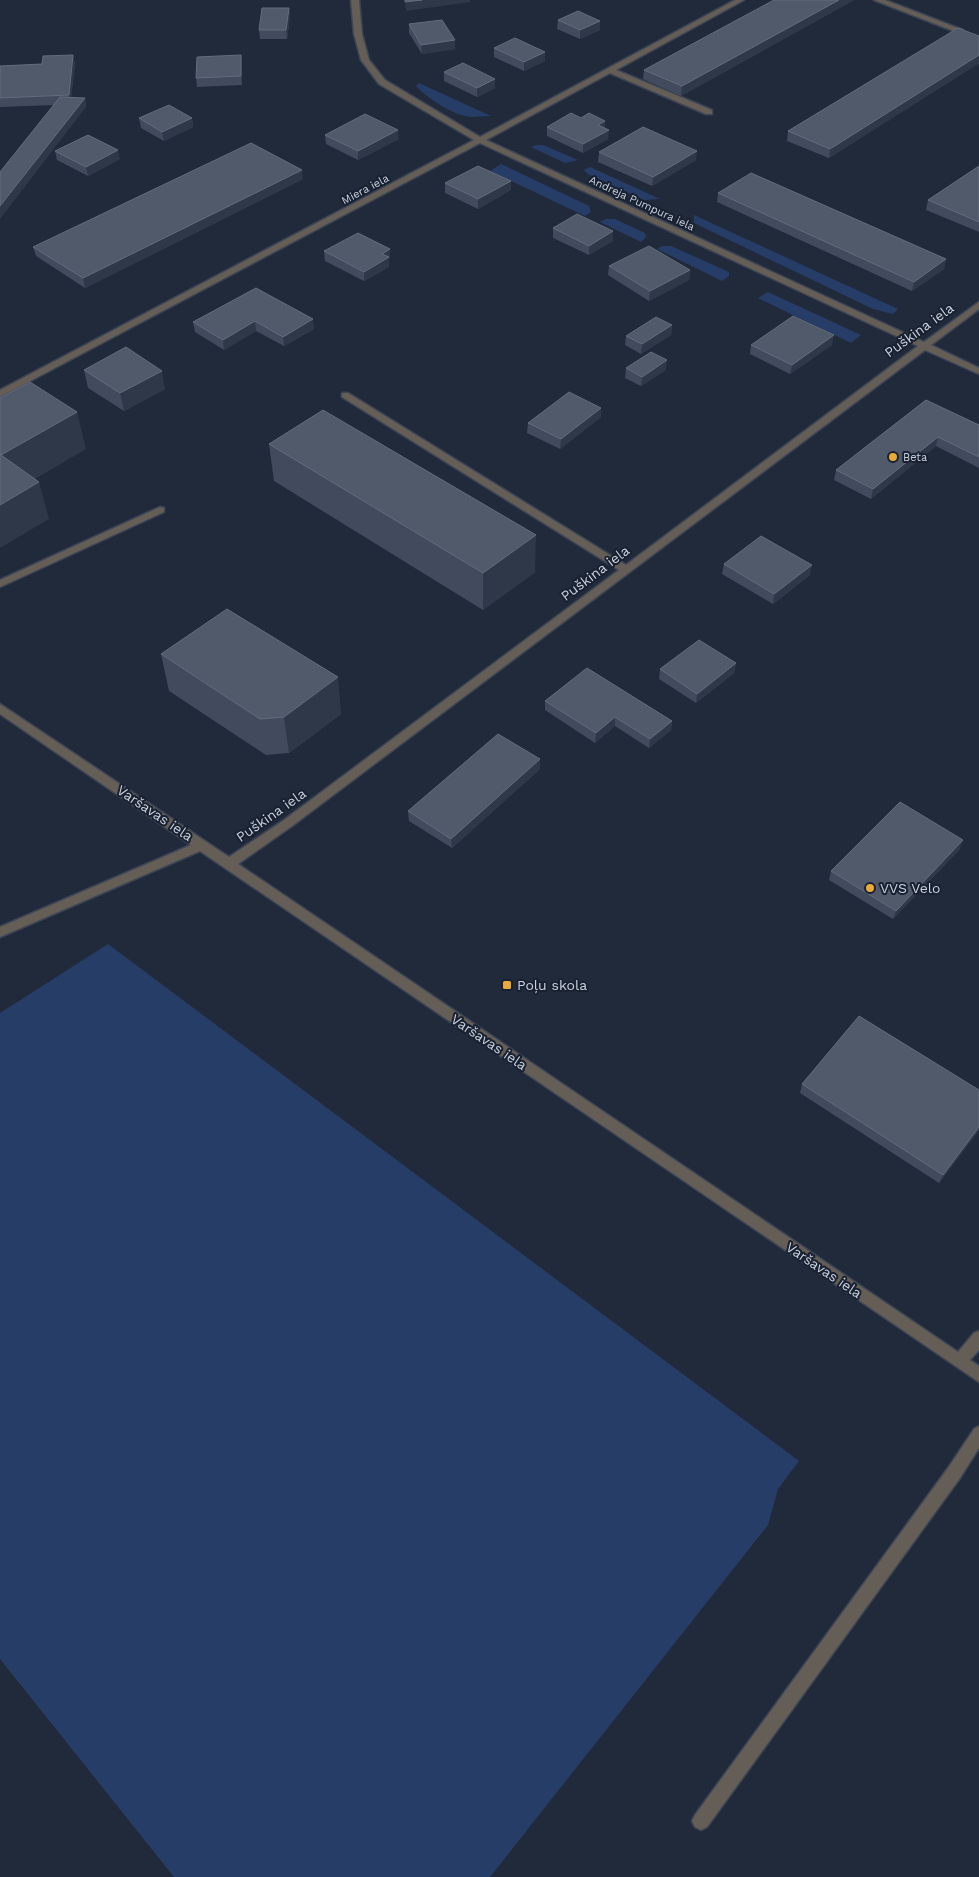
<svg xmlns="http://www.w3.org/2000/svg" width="979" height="1877" viewBox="0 0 979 1877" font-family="'Work Sans',sans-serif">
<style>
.green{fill:#263d67}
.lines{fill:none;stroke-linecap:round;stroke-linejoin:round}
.minor-casing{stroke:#3c4555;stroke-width:3}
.minor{fill:#645e56;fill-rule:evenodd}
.wall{fill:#414b5d}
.shaded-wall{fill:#2e3849}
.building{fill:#505a6a;stroke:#636c7c}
.poi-dot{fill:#e9ab38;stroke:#182131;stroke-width:2}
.labels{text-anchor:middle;stroke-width:4;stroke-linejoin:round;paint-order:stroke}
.far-street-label{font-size:11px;fill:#cbd2dd;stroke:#182131}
.far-poi-label{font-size:11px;fill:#cbd2dd;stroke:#182131;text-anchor:start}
.street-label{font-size:14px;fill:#cbd2dd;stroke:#182131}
.poi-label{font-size:14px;fill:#cbd2dd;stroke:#182131;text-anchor:start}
</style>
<rect width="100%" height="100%" fill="#212a3b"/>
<g class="green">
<path d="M419,83L491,116C484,116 477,117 471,117C454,116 427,98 416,86Z"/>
<polygon points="536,145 543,145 578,160 565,163 531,147"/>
<polygon points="501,164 589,206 591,212 585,216 490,171"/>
<polygon points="590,167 660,199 644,200 588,174 584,170"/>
<polygon points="694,215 898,309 893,314 873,309 694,223"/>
<polygon points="606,219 615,219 645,233 646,237 641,242 600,222"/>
<polygon points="662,246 671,246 729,272 729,276 722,281 657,249"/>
<polygon points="768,292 861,335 851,343 758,298"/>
<polygon points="108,944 799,1461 778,1489 768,1525 490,1877 174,1877 0,1659 0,1013"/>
</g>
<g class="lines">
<g class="minor-casing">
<g id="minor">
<polygon points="351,0 359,0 362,34 369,60 385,80 480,137 735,0 744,0 616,70 712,110 712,114 706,114 610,73 486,140 924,342 979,302 979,309 931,345 979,368 979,374 925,350 292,826 238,864 958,1352 974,1333 979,1331 979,1350 970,1360 979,1366 979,1382 200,851 0,937 0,927 191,845 0,714 0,704 229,857 284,820 619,570 342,397 342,393 348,393 626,565 918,346 480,143 0,397 0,390 474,140 379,84 361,60 354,34"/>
<polygon points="874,0 885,0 963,30 956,32"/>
<polygon points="160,507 164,508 164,512 0,587 0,580"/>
<polygon points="979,1426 979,1448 960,1478 707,1827 701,1830 695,1827 692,1821 695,1815 948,1468 974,1429"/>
</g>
</g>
<use href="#minor" class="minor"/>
</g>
<g class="wall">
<polygon points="774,0 854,0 681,96 643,79 644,70"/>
<polygon points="289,8 290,16 287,39 260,39 259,30"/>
<polygon points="558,20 600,21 600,30 580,39 557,29"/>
<polygon points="409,24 455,40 455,49 422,54 409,33"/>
<polygon points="979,36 979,63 829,158 787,141 788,131"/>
<polygon points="494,48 545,52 545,61 524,71 494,57"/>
<polygon points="73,55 75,64 71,98 85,98 86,107 54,105 0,107 0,66 42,64"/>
<polygon points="241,55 242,64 242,85 197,87 196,78"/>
<polygon points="444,72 495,79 495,88 477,97 444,81"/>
<polygon points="139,118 192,118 193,127 164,141 141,128"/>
<polygon points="547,127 605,128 608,139 583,153 547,136"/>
<polygon points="325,135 399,139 358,160 326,144"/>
<polygon points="55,151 120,159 88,176 57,160"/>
<polygon points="599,152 696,160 652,186 598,162"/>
<polygon points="979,166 979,232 926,210 928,200"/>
<polygon points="303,179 85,288 36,256 33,247"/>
<polygon points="511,181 511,190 478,209 445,193 445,183"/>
<polygon points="718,193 946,259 944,269 912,291 717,202"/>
<polygon points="553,228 613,231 613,241 589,255 553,238"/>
<polygon points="390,249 390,258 389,259 389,267 364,281 325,261 324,251"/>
<polygon points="609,266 690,270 689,280 649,301 608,275"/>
<polygon points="256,288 314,329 284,346 256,331 224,350 195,332 193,322"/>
<polygon points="672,325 671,335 641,354 625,345 626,336"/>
<polygon points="751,345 832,345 790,374 750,354"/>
<polygon points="626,368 666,370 641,386 625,378"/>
<polygon points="84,370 165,389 124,411 88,388"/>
<polygon points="926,400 979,425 979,468 936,446 871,499 834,480 836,470"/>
<polygon points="601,408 601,417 560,449 527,433 528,423"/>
<polygon points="269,444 535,572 483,610 274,481"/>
<polygon points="724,564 810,575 773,604 722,574"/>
<polygon points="161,654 341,714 289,753 266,755 169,691"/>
<polygon points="736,663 734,673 696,703 659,679 660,669"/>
<polygon points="545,701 672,721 671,730 649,748 615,726 595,743 545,710"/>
<polygon points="540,759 540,769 452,848 409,821 408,811"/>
<polygon points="960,849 893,919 829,880 831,871"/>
<polygon points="802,1084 979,1130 939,1183 800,1093"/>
</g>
<g class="shaded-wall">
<polygon points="422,0 470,0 470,2 406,11 405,2"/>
<polygon points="839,0 854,0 681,96 682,86"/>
<polygon points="289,8 290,16 287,39 286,30"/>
<polygon points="600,21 600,30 580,39 580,30"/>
<polygon points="455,40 455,49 422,54 421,45"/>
<polygon points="545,52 545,61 524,71 524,62"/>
<polygon points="73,55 75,64 70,104 69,95"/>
<polygon points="241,55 242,64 242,85 241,76"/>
<polygon points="979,55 979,63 829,158 830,149"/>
<polygon points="495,79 495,88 477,97 477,88"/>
<polygon points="85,98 86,107 0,219 0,206"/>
<polygon points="192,118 193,127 164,141 162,132"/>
<polygon points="605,121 605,130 598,125"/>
<polygon points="398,130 399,139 358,160 358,151"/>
<polygon points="609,130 608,139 583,153 583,144"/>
<polygon points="118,150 120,159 88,176 86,167"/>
<polygon points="697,151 696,160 652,186 653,177"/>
<polygon points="302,170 303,179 85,288 83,278"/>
<polygon points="511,181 511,190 478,209 478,199"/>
<polygon points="613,231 613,241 589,255 589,246"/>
<polygon points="390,249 390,258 389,259 389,267 364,281 364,272 382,254"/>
<polygon points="946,259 944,269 912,291 914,282"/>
<polygon points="690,270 689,280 649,301 650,291"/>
<polygon points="313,319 314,329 284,346 283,337"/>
<polygon points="255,321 256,331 224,350 223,340"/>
<polygon points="672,325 671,335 641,354 642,344"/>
<polygon points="834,335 832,345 790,374 792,365"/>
<polygon points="667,360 666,370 641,386 642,377"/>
<polygon points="162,371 165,389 124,411 120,393"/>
<polygon points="601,408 601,417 560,449 561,439"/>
<polygon points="77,412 86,449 11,493 1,455"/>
<polygon points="938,437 936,446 871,499 873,489"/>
<polygon points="39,482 49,519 0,548 0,505"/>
<polygon points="536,535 535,572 483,610 483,573"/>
<polygon points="812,565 810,575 773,604 774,594"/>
<polygon points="736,663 734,673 696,703 697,694"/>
<polygon points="338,677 341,714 289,753 284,717"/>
<polygon points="615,717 615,726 595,743 596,733"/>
<polygon points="672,721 671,730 649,748 650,739"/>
<polygon points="540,759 540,769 452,848 451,839"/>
<polygon points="963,840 960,849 893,919 896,911"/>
<polygon points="979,1127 979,1130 939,1183 943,1175"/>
</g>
<g class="building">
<polygon points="405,0 422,0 405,2"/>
<polygon points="774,0 839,0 682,86 644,70"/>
<polygon points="262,8 289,8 286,30 259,30"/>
<polygon points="578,11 600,21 580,30 558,20"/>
<polygon points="442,20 455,40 421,45 409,24"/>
<polygon points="958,28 979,36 979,55 830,149 788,131"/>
<polygon points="515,38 545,52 524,62 494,48"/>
<polygon points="73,55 69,95 0,98 0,66 42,64 43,56"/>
<polygon points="241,55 241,76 196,78 197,57"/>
<polygon points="463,63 495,79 477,88 444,72"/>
<polygon points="60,97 85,98 0,206 0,172"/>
<polygon points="169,105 192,118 162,132 139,118"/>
<polygon points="571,113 581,118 589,113 605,121 598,125 609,130 583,144 547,127"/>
<polygon points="365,114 398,130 358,151 325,135"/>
<polygon points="643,127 697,151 653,177 599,152"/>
<polygon points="88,135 118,150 86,167 55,151"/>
<polygon points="251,143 302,170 83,278 33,247"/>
<polygon points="478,166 511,181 478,199 445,183"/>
<polygon points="979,166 979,222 928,200"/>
<polygon points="751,173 946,259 914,282 718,193"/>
<polygon points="577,214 613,231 589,246 553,228"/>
<polygon points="358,233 390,249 382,254 389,257 364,272 324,251"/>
<polygon points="649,246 690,270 650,291 609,266"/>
<polygon points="256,288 313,319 283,337 255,321 223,340 193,322"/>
<polygon points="793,316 834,335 792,365 751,345"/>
<polygon points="656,317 672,325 642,344 626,336"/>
<polygon points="126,347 162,371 120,393 84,370"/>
<polygon points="651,352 667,360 642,377 626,368"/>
<polygon points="30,382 77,412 1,455 39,482 0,505 0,398"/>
<polygon points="569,392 601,408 561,439 528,423"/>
<polygon points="926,400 979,425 979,457 938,437 873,489 836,470"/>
<polygon points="323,410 536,535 483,573 269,444"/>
<polygon points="761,536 812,565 774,594 724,564"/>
<polygon points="227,609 338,677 284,717 260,719 161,654"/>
<polygon points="699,640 736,663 697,694 660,669"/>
<polygon points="587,668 672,721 650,739 615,717 596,733 545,701"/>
<polygon points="498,734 540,759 451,839 408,811"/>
<polygon points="900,802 963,840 896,911 831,871"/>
<polygon points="859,1016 979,1090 979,1127 943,1175 802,1084"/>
</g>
<g class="poi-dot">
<circle cx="893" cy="457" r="5"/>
<circle cx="870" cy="888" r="5"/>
<rect x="502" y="980" width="10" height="10" rx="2.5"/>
</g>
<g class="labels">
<g class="far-street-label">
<text transform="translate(365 189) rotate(-28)" y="4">Miera iela</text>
<text transform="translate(642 203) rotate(25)" y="4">Andreja Pumpura iela</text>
</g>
<g class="far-poi-label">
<text x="903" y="461">Beta</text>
</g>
<g class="street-label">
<text transform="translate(919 330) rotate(-36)" y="5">Puškina iela</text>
<text transform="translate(595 573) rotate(-37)" y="5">Puškina iela</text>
<text transform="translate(155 813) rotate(34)" y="5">Varšavas iela</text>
<text transform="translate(271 815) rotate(-35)" y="5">Puškina iela</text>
<text transform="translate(489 1042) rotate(34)" y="5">Varšavas iela</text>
<text transform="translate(824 1270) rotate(34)" y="5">Varšavas iela</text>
</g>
<g class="poi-label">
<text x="880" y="893">VVS Velo</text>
<text x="517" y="990">Poļu skola</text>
</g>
</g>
</svg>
